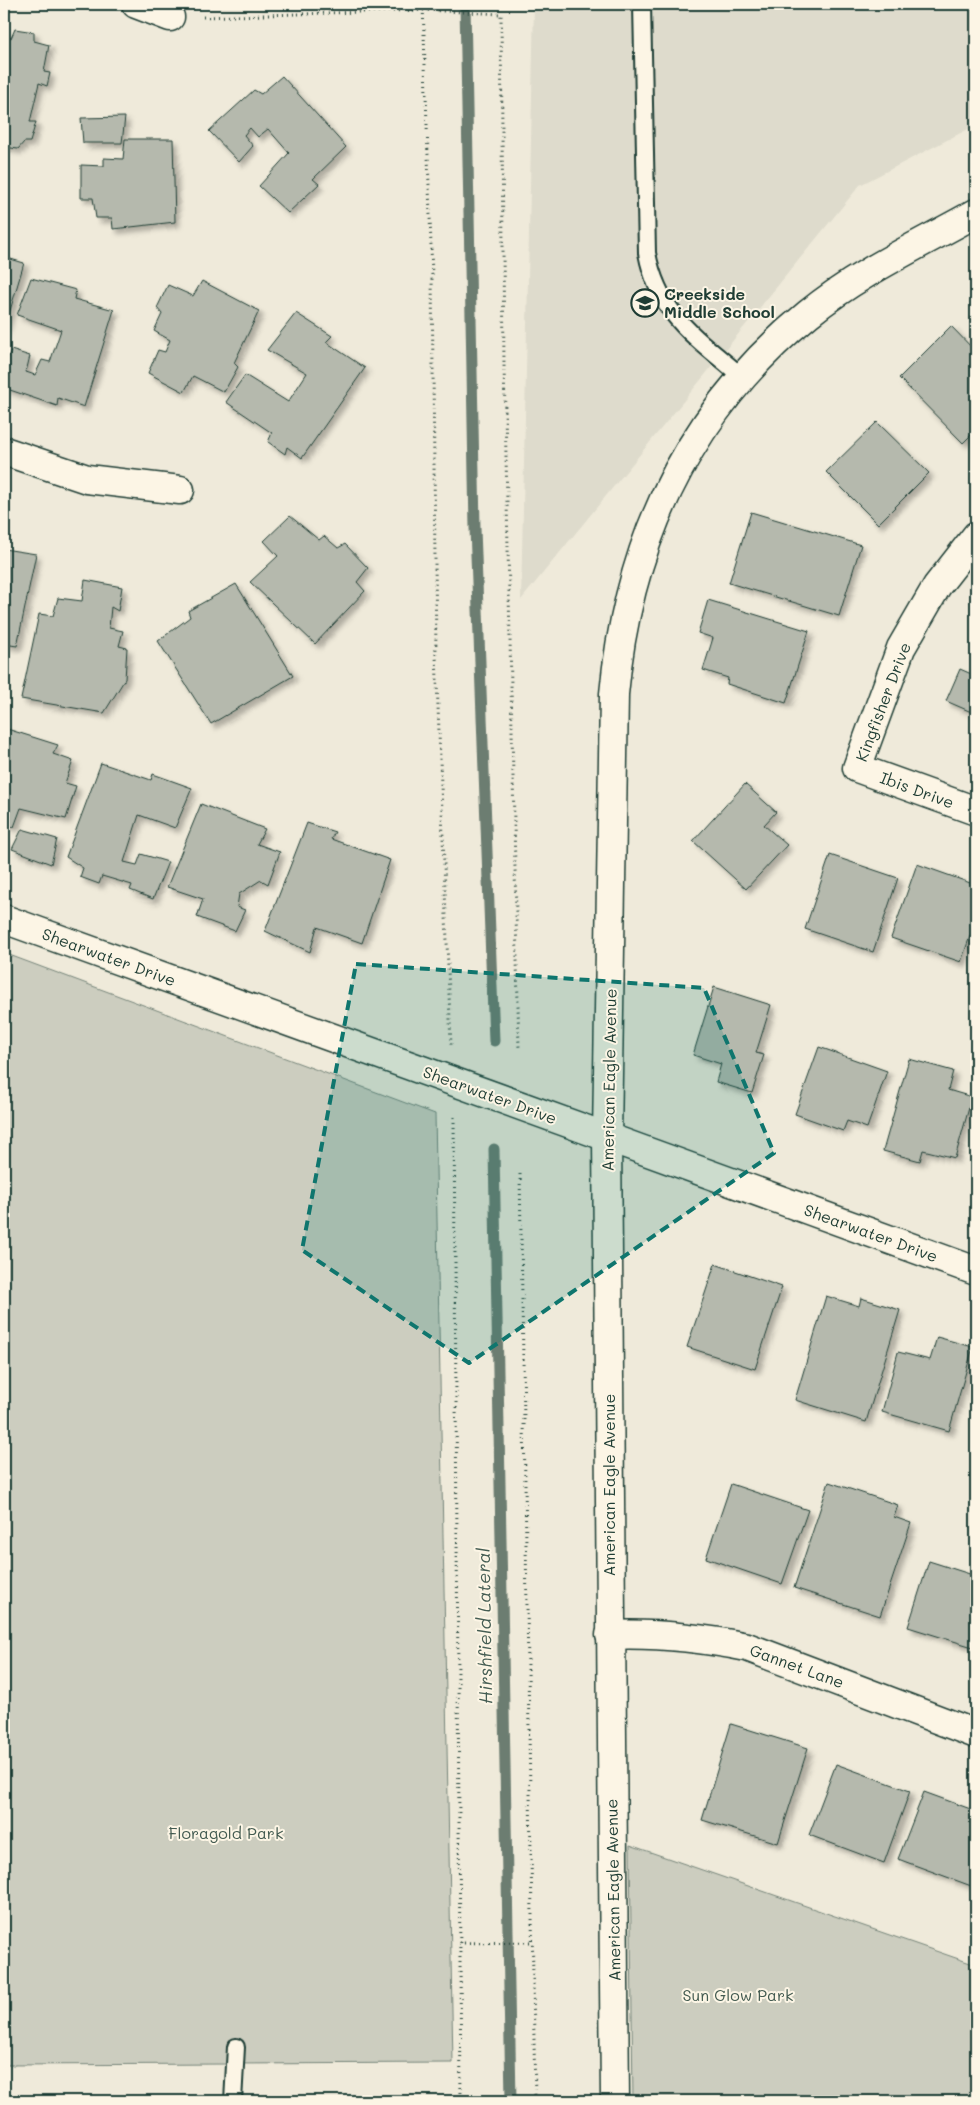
<svg xmlns="http://www.w3.org/2000/svg" width="980" height="2105" viewBox="0 0 980 2105" font-family="Mali,sans-serif">
<style>
.built{fill:#dedbcc}
.green{fill:#cccdbf;stroke:#76857a}
.lines{fill:none;stroke-linecap:round;stroke-linejoin:round}
.stream{stroke:#6c7d71;stroke-width:11}
.building{fill:#b5b9ad;stroke:#1f3d34;filter:url(#shadow)}
.lane-casing{stroke:#1f3d34;stroke-width:20}
.street-casing{stroke:#1f3d34;stroke-width:31}
.secondary-casing{stroke:#1f3d34;stroke-width:31}
.path{stroke:#1f3d34;stroke-width:3;stroke-dasharray:1 4;stroke-linecap:butt}
.lane{stroke:#fcf5e5;stroke-width:16}
.street{stroke:#fcf5e5;stroke-width:28}
.secondary{stroke:#fcf5e5;stroke-width:28}
.marked{fill:#0f766e;fill-opacity:0.2;stroke:#0f766e;stroke-width:4;stroke-dasharray:10 6;stroke-linejoin:round}
.labels{text-anchor:middle;stroke-width:4;stroke-linejoin:round;paint-order:stroke}
.poi-label{font-size:16px;font-weight:bold;fill:#1f3d34;stroke:#fcf5e5;text-anchor:start}
.street-label{font-size:16px;fill:#1f3d34;stroke:#fcf5e5}
.park-label{font-size:16px;fill:#425a50;stroke:#fcf5e5}
.water-label{font-size:18px;font-style:italic;fill:#455d53;stroke:#fcf5e5}
</style>
<defs>
<filter id="shadow"><feDropShadow dx="4.5" dy="4.5" stdDeviation="2.5" flood-color="#0004"/></filter>
</defs>
<rect width="100%" height="100%" fill="#efeada"/>
<filter id="ink" filterUnits="userSpaceOnUse"><feTurbulence type="fractalNoise" baseFrequency=".02" numOctaves="2"/><feDisplacementMap in="SourceGraphic" scale="10" xChannelSelector="R" yChannelSelector="G"/><feConvolveMatrix kernelMatrix="1 2 1 2 8 2 1 2 1" color-interpolation-filters="sRGB"/></filter>
<g filter="url(#ink)">
<polygon class="built" points="534,4 976,4 976,125 860,185 521,600"/>
<g class="green">
<polygon points="4,953 435,1114 453,2063 4,2065"/>
<polygon points="630,1845 976,1965 976,2101 633,2101"/>
</g>
<g class="lines">
<g class="stream">
<polyline points="465,4 475,528 494,1041"/>
<polyline points="494,1149 511,2101"/>
</g>
</g>
<g class="building">
<polygon points="15,29 34,32 34,41 49,45 44,72 50,73 47,86 39,83 30,122 36,122 30,142 24,142 18,149 4,147 4,36 11,38"/>
<polygon points="282,76 346,147 313,179 319,184 288,213 259,186 289,153 268,129 258,137 250,128 244,135 253,146 239,162 209,131 254,90 261,94"/>
<polygon points="125,117 122,143 83,143 81,118"/>
<polygon points="125,139 173,139 175,222 113,229 112,218 96,218 93,198 81,198 81,165 104,166 104,158 123,159"/>
<polygon points="4,257 24,263 4,331"/>
<polygon points="31,278 76,290 74,299 114,310 84,407 58,398 57,406 4,388 4,368 11,350 30,356 26,372 35,375 42,360 50,362 61,330 17,315"/>
<polygon points="202,281 259,311 234,363 238,367 224,392 193,376 184,392 148,373 158,350 165,352 170,340 154,331 162,314 157,308 168,285 193,296"/>
<polygon points="296,313 332,336 326,342 365,368 302,458 287,447 285,454 268,442 272,433 226,402 245,375 288,402 307,373 267,350"/>
<polygon points="951,326 976,352 976,430 963,443 899,378"/>
<polygon points="877,422 929,473 878,524 826,472"/>
<polygon points="751,512 861,545 839,616 729,583"/>
<polygon points="290,516 319,540 324,536 338,548 345,544 368,568 357,582 365,591 315,644 250,582 278,556 264,541"/>
<polygon points="4,549 36,554 17,646 4,644"/>
<polygon points="85,580 122,587 118,611 111,607 109,628 123,631 119,646 127,648 125,679 104,713 21,699 39,614 53,616 58,598 82,601"/>
<polygon points="236,584 293,676 211,724 158,641 190,617 188,611"/>
<polygon points="708,600 809,631 786,703 727,684 728,678 703,670 713,638 698,633"/>
<polygon points="960,669 976,676 976,714 946,701"/>
<polygon points="4,728 58,745 53,754 73,761 65,783 76,786 66,819 21,808 14,827 4,824"/>
<polygon points="101,763 151,780 153,774 192,788 175,828 139,815 124,862 137,865 141,854 168,862 153,899 130,890 132,885 102,876 99,884 80,877 83,868 66,857"/>
<polygon points="745,784 776,812 764,825 787,845 746,889 693,841"/>
<polygon points="201,804 265,829 257,844 280,852 268,884 261,880 239,894 237,907 245,910 235,931 197,917 203,899 167,887"/>
<polygon points="307,823 335,832 331,839 390,860 362,943 317,927 310,952 265,931"/>
<polygon points="22,829 57,839 51,864 12,849"/>
<polygon points="830,855 898,878 873,952 805,929"/>
<polygon points="917,864 976,885 976,919 961,962 891,938"/>
<polygon points="714,987 771,1005 756,1053 764,1055 752,1093 716,1082 721,1064 693,1055"/>
<polygon points="819,1047 887,1071 867,1128 847,1121 843,1131 795,1114"/>
<polygon points="909,1059 953,1071 948,1090 972,1097 955,1158 923,1150 920,1161 883,1151"/>
<polygon points="715,1264 782,1287 755,1369 687,1347"/>
<polygon points="826,1296 859,1306 861,1298 900,1310 866,1422 795,1400"/>
<polygon points="937,1337 973,1347 949,1431 882,1412 898,1352 930,1360"/>
<polygon points="829,1482 898,1505 894,1517 911,1523 880,1616 794,1588"/>
<polygon points="731,1484 808,1510 782,1584 706,1558"/>
<polygon points="929,1561 976,1576 976,1648 908,1627"/>
<polygon points="731,1724 808,1748 778,1843 702,1820"/>
<polygon points="836,1764 910,1791 884,1863 809,1835"/>
<polygon points="924,1792 976,1811 976,1881 974,1887 898,1859"/>
</g>
<g class="lines">
<g class="lane-casing">
<g id="lane">
<path d="M642,4L647,253C659,316 697,338 742,377"/>
<polyline points="233,2101 236,2047"/>
</g>
</g>
<g class="street-casing">
<g id="street">
<polyline points="136,4 170,17"/>
<polyline points="4,451 87,479 180,490"/>
<polyline points="976,536 937,586 901,648 857,768 976,811"/>
<polyline points="607,1137 976,1271"/>
<path d="M610,1635C657,1633 701,1638 747,1647L976,1734"/>
</g>
</g>
<g class="secondary-casing">
<g id="secondary">
<polyline points="4,919 607,1137"/>
<path d="M615,2101L607,1137L614,694C628,541 688,412 808,314C858,273 919,245 976,213"/>
</g>
</g>
<g class="path">
<polyline points="423,4 432,276 436,654 451,1046"/>
<polyline points="203,17 423,10 501,14 504,365 519,1050"/>
<polyline points="454,1117 461,2101"/>
<polyline points="520,1174 535,2101"/>
<polyline points="459,1943 533,1942"/>
</g>
<use href="#lane" class="lane"/>
<use href="#street" class="street"/>
<use href="#secondary" class="secondary"/>
</g>
</g>
<path class="marked" d="M356,964L704,988L774,1153L469,1363L302,1250Z"/>
<defs>
<g id="school-ring" transform="scale(1.4375)"><circle r="9.5" fill="#fcf5e5" stroke="#1f3d34" stroke-width="1.5"/><path d="M0-5L7-2L0 1L-7-2ZM-4 1L0 2.5L4 1V4Q0 6-4 4Z" fill="#1f3d34"/></g>
</defs>
<g fill-rule="evenodd">
<use href="#school-ring" x="645" y="303"/>
</g>
<g class="labels">
<g class="poi-label">
<text x="664" y="300">Creekside<tspan x="664" dy="18">Middle School</tspan></text>
</g>
<g class="street-label">
<text transform="translate(883 702) rotate(-69)" y="6">Kingfisher Drive</text>
<text transform="translate(917 790) rotate(20)" y="6">Ibis Drive</text>
<text transform="translate(109 957) rotate(20)" y="6">Shearwater Drive</text>
<text transform="translate(609 1080) rotate(-89)" y="6">American Eagle Avenue</text>
<text transform="translate(490 1095) rotate(20)" y="6">Shearwater Drive</text>
<text transform="translate(871 1233) rotate(20)" y="6">Shearwater Drive</text>
<text transform="translate(609 1485) rotate(-90)" y="6">American Eagle Avenue</text>
<text transform="translate(797 1666) rotate(20)" y="6">Gannet Lane</text>
<text transform="translate(613 1890) rotate(-91)" y="6">American Eagle Avenue</text>
</g>
<g class="park-label">
<text x="226" y="1839">Floragold Park</text>
<text x="738" y="2001">Sun Glow Park</text>
</g>
<g class="water-label">
<text transform="translate(485 1626) rotate(-91)" y="6">Hirshfield Lateral</text>
</g>
</g>
<rect width="980" height="2105" fill="none" stroke="#fcf5e5" stroke-width="20"/>
<rect x="10" y="10" width="960" height="2085" fill="none" stroke="#1f3d34" stroke-width="2" filter="url(#ink)"/>
</svg>
